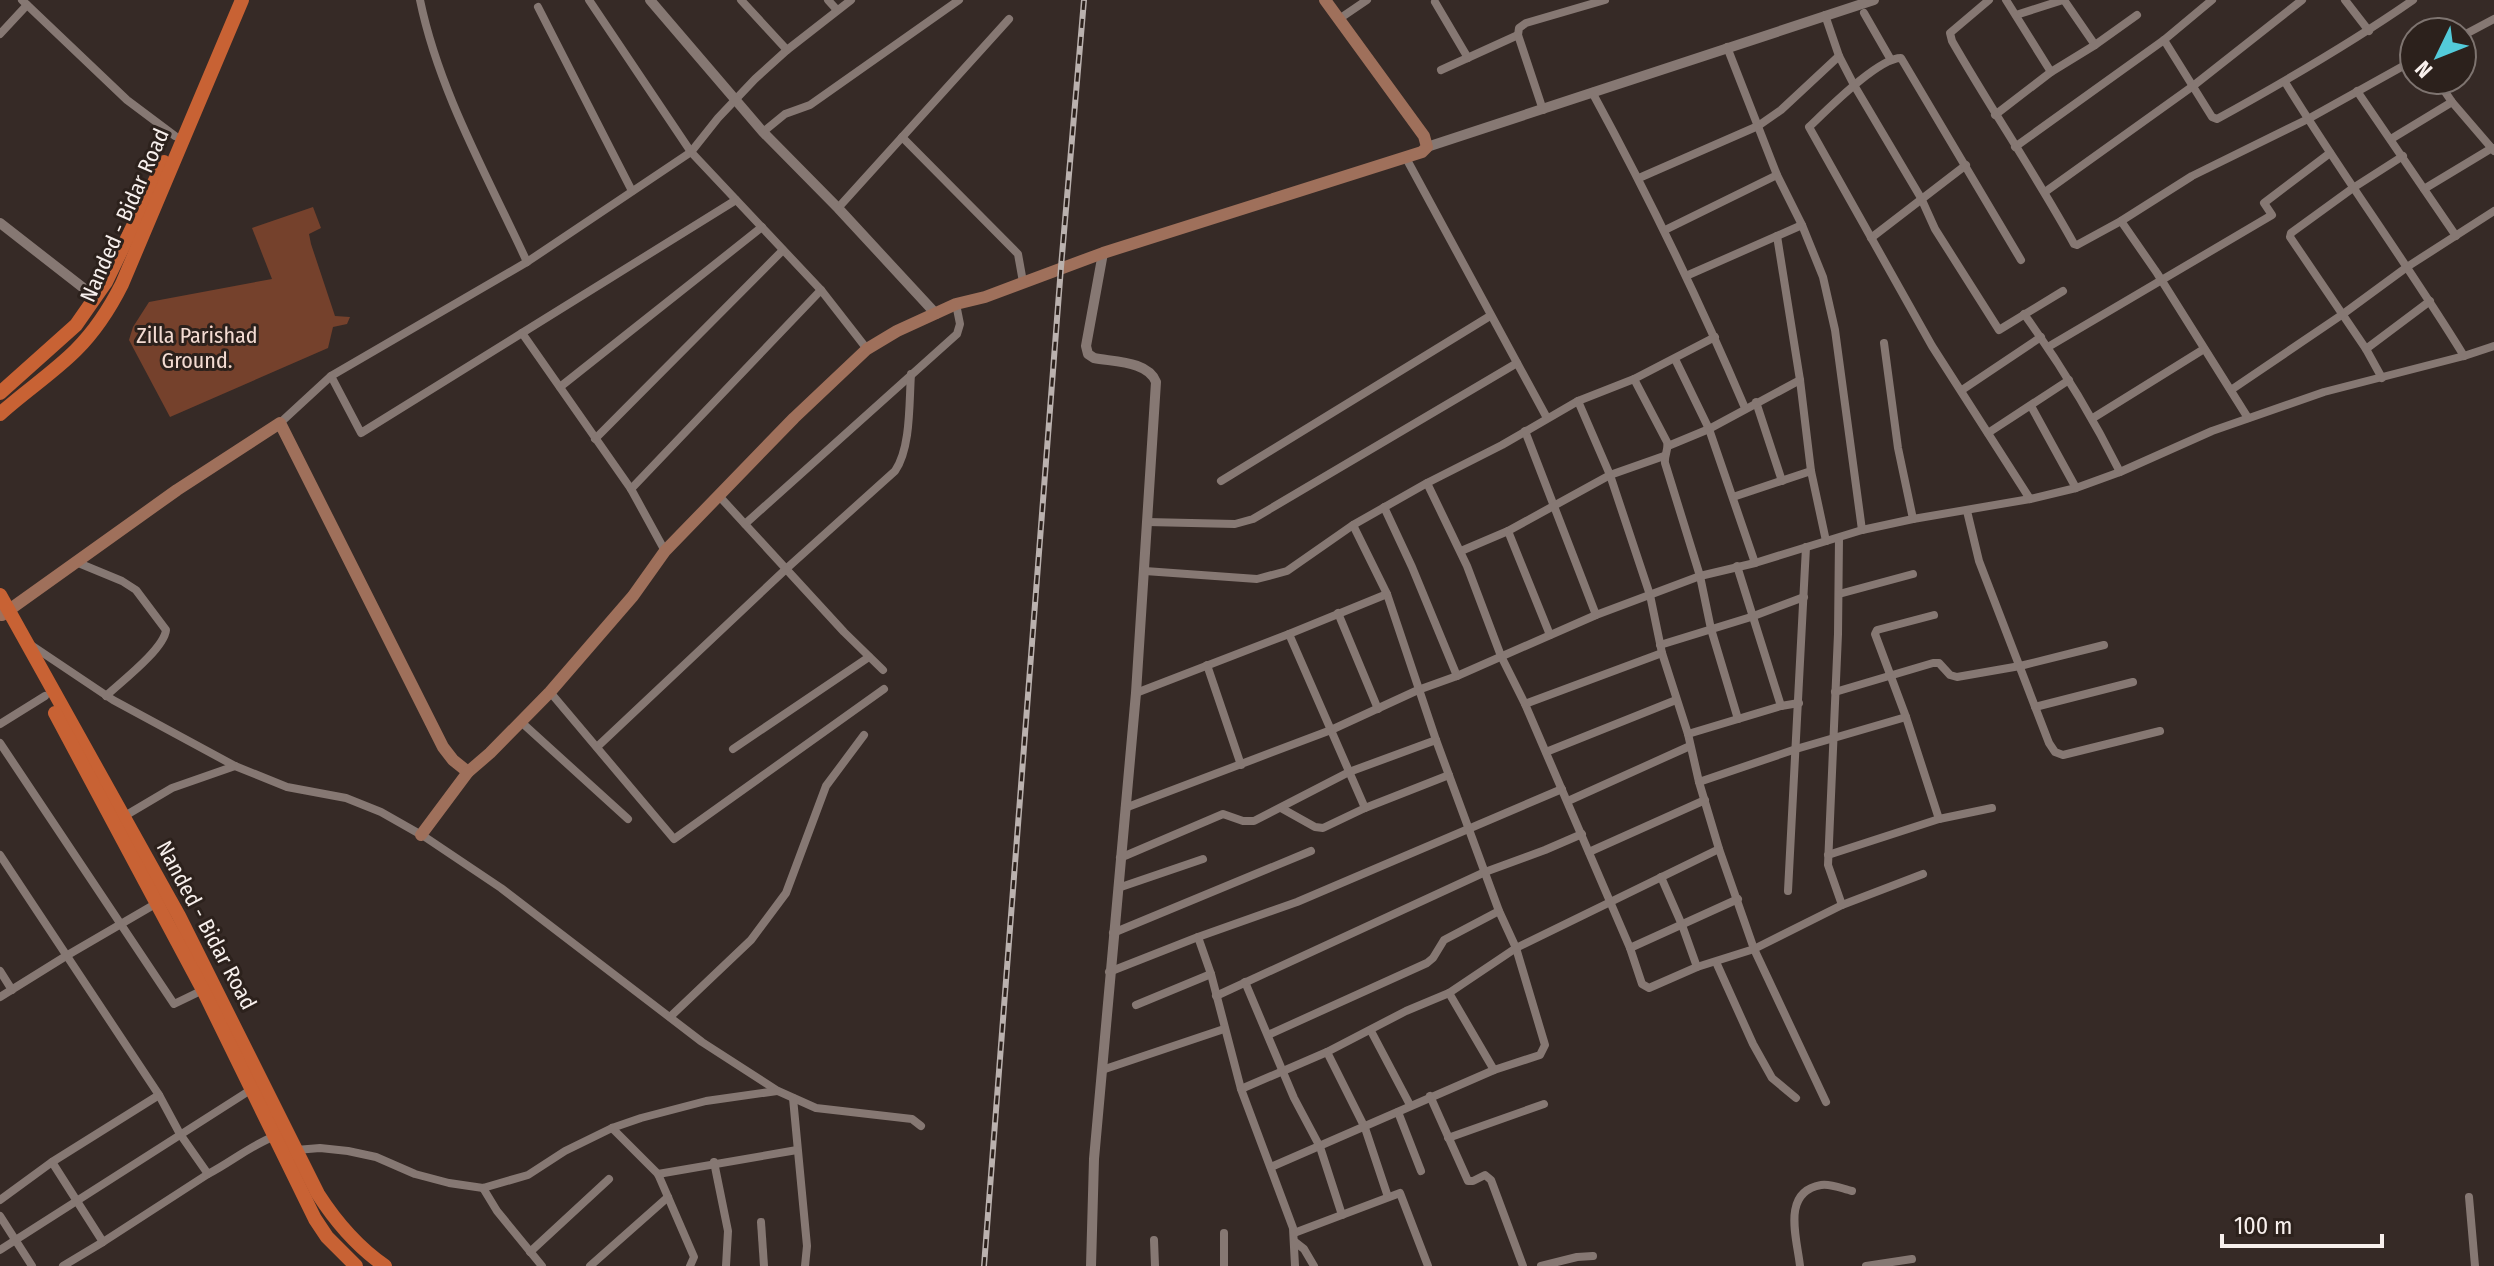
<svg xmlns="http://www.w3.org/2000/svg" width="2494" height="1266" viewBox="0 0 2494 1266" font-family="'Fira Sans Condensed',sans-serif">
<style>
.green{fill:#75412c}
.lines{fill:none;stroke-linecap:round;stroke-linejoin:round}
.minor{stroke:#867873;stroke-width:8}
.tertiary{stroke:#867873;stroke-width:10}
.secondary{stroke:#9f705b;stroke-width:12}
.trunk{stroke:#c86234;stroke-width:14}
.rail-casing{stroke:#bab1ae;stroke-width:6}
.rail{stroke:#2c211c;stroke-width:3;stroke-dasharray:9;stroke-linecap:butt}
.labels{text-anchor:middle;stroke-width:6;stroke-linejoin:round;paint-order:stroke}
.street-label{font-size:22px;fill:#f8f0ed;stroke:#2c211c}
.park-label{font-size:22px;fill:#f3dbd2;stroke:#2c211c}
</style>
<rect width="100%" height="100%" fill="#362a26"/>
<polygon class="green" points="313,207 321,228 309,234 311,244 335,316 350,317 347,324 333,327 328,348 170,417 129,340 133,327 149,302 272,279 252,228"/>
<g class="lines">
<g class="minor">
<polyline points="22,0 127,100 175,136"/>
<path d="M420,0C439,92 488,177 527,262"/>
<polyline points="589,0 691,152 821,290 867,349"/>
<polyline points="741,0 787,50"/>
<polyline points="828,0 837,10"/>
<path d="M1989,0L1950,33L1952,41C1991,109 2036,175 2074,244L2077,245L2121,221L2192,176L2308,119L2414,60"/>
<polyline points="2006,0 2051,72"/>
<polyline points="2064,0 2095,45"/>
<polyline points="2345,0 2369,31"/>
<polyline points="1435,2 1468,58"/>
<polyline points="538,7 632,191"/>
<polyline points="1864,13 1891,60"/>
<polyline points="1825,15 1839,56 1854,85 1921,198 1935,229 1999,330 2063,291"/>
<polyline points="2016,15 2063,0"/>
<polyline points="1339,19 1367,0"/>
<polyline points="0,34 27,5"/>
<polyline points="2462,36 2494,19"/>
<path d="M2164,40L2212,117L2217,119C2284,82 2350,44 2413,0"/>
<polyline points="1727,47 1777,175 1802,225 1823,277 1835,330 1862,530"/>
<polyline points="1441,70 1518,35"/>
<polyline points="2437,80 2452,102 2494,151"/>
<path d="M2285,82C2342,175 2407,263 2464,356"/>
<polyline points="2357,91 2456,236"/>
<path d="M1592,92C1648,195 1699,300 1745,408"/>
<polyline points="1543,110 1518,35 1519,28 1526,23 1605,0"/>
<polyline points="1995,115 2051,72 2095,45 2137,15"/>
<polyline points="763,132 785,114 810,105 959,0"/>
<polyline points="902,137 1018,254 1023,282"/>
<polyline points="2391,139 2452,102"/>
<polyline points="2015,147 2164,40 2212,0"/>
<polyline points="1406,158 1547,418"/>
<polyline points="1639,178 1758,126 1781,110 1839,56"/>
<polyline points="2424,189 2492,148"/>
<polyline points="2045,192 2193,86 2302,0"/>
<polyline points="838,208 1009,19"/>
<polyline points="2121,221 2157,273 2248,418"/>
<polyline points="1665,230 1777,175"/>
<polyline points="1777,236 1800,380 1811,471 1826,541"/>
<polyline points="1871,238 1966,165"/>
<path d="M2021,260L1901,58C1878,58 1827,110 1809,127L1932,346L2030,499"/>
<polyline points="1686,276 1802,225"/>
<path d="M2024,314C2061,365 2092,416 2120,472"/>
<polyline points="522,333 736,200"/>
<polyline points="1884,343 1898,448 1913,519"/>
<polyline points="2048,347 2272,215 2264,203 2330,153"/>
<polyline points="2366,349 2430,301"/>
<polyline points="1675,359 1709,429 1755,563"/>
<polyline points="331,376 361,433 522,333 631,489 665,551"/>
<polyline points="2382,378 2366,349 2290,237 2291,233 2353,188 2403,156"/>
<path d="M1634,379L1667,442C1669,449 1664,455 1665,463L1700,576L1711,629L1738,719"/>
<polyline points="560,387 762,227"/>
<polyline points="1962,390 2041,337"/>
<polyline points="2231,390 2343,314 2407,267 2494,211"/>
<polyline points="1578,401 1610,475 1650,595 1662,653 1688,734 1699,782 1719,849 1754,949 1826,1102"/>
<polyline points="1756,402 1782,481"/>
<polyline points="2031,406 2076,488"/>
<polyline points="2093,418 2204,349"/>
<polyline points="280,423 331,376 527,262 691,152 718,118 755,79 787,50 851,0"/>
<polyline points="1525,431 1596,615"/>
<polyline points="1988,433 2069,380"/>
<polyline points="595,439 783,250"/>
<polyline points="1668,446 1709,429 1800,380"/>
<polyline points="1221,481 1490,316"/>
<polyline points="1427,483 1467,566 1501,656 1525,704 1630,948 1738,899"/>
<polyline points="631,489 821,290"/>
<polyline points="720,497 844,632 883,670"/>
<polyline points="1733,497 1811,471"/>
<polyline points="1384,507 1412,567 1457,676"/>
<polyline points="1967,511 1979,561 2049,743 2055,752 2063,755 2160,731"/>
<polyline points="1147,522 1235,524 1253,519 1517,363"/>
<polyline points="745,524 957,334 960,324 956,304"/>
<polyline points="1508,531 1550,635"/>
<polyline points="1839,538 1838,634 1828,865 1842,905"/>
<polyline points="1461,551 1508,531 1610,475 1664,456"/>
<path d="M76,562L122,581L136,590L166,630C164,649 121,682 106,696"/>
<polyline points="1737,566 1781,706"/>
<polyline points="1145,571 1257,579 1287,571 1353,525 1427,483 1502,445 1578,401 1634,379 1715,337"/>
<polyline points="1839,594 1913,574"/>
<polyline points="1338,613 1378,709"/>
<polyline points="1934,615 1877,630 1875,634 1906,717 1939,819"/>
<polyline points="1289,634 1365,808"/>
<polyline points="31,645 113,700 235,766 287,787 346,798 381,812 425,837 501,888 702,1042 778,1091 816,1108 912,1119 921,1126"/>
<polyline points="1660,645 1751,617 1804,597"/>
<polyline points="1207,665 1241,765"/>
<polyline points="550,692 674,839 884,689"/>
<polyline points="1835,692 1933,663 1939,663 1950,675 1957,677 2020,666 2104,645"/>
<polyline points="1136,693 1289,634 1387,594"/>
<polyline points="1525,704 1662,653"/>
<polyline points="2035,707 2133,682"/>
<polyline points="520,721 628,819"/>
<polyline points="0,724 45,696"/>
<polyline points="1688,734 1781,706 1799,703"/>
<polyline points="0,743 174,1004 203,990"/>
<path d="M597,747L786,569L895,471C911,448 909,403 911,374"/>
<polyline points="733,749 869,657"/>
<polyline points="1546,752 1676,700"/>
<polyline points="1699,782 1796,749 1906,717"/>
<polyline points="1568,801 1690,746"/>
<polyline points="1125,808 1331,730 1418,690 1457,676 1596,615 1700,576 1755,563 1862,530 1913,519 2030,499 2076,488 2120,472 2212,431 2324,392 2464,356 2494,346"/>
<polyline points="1281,808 1315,827 1323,828 1365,808 1449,775"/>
<polyline points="123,817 172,788 235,766"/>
<polyline points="1589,852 1705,800"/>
<path d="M0,855L159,1095L180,1134L208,1174C231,1162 250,1146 273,1137"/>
<polyline points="1828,855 1939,819 1992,808"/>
<polyline points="1120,858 1223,814 1243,821 1254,821 1349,772 1436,740"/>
<polyline points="1661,877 1682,925 1697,967"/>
<polyline points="1118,888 1203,859"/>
<polyline points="1788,891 1806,547"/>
<polyline points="1113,933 1311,851"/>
<polyline points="1630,948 1642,984 1649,988 1697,967 1754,949 1842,905 1923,874"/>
<polyline points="1716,962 1753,1044 1772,1078 1796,1098"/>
<polyline points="0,971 12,990"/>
<polyline points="1109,972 1198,937 1297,902 1562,789"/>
<polyline points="1211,974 1241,1089 1293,1228 1295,1266"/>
<polyline points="1245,982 1294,1098 1320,1147 1342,1215"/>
<polyline points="1449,993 1494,1070"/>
<polyline points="1216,996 1485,872 1545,850 1582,834"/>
<polyline points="0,997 66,956 157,903"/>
<polyline points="1136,1005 1211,974 1198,937"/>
<polyline points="670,1017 751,940 786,893 826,786 864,735"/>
<polyline points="1371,1031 1410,1105"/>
<polyline points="1268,1035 1427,963 1433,958 1444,940 1499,911"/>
<polyline points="1327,1052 1365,1128 1388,1197"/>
<polyline points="1102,1070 1224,1029"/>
<polyline points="1241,1089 1327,1052 1406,1011 1449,993 1516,948 1719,849"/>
<polyline points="1430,1096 1468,1181 1473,1181 1485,1175 1491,1180 1523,1266"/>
<polyline points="793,1098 807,1246 805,1266"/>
<polyline points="1398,1112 1421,1171"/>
<polyline points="612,1128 658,1174 694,1257 690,1266"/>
<polyline points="1448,1138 1544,1104"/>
<polyline points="296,1150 320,1148 348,1151 376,1157 415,1174 449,1183 483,1188 528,1175 565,1151 612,1128 641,1118 706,1101 777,1091"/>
<polyline points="52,1162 103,1242"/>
<polyline points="714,1162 728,1231 726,1266"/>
<polyline points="1271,1167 1494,1070 1540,1055 1545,1045 1516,948 1499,911 1436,740 1387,594 1353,525"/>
<polyline points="658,1174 797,1150"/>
<polyline points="483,1188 497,1211 542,1266"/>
<polyline points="2469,1197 2475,1266"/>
<polyline points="0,1200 52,1162 159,1095"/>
<polyline points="0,1216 32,1266"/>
<polyline points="761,1222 764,1266"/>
<polyline points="1294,1233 1400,1193 1428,1266"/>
<polyline points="1154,1240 1155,1266"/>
<polyline points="1295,1242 1304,1249 1314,1266"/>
<polyline points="0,1250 252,1089"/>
<polyline points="530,1252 609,1179"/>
<polyline points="63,1266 103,1242 208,1174"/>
<polyline points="590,1266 668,1197"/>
<polyline points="1224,1266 1224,1233"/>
<polyline points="1541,1266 1577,1257 1593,1256"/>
<path d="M1800,1266C1797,1238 1781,1192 1821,1185C1830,1183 1843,1189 1852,1191"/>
<polyline points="1866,1266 1912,1259"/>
</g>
<g class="tertiary">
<polyline points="650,0 763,132 838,208 936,314"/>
<polyline points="1427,147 1874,0"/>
<polyline points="0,223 95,297"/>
<path d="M1091,1266L1094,1159L1136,693L1156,382C1148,361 1114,362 1094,358L1088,354L1086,346L1103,253"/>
</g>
<g class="secondary">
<polyline points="2,615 177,490 280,423 443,747 453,760 468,772 490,753 550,692 633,596 665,551 794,418 867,349 897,331 956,304 985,297 1103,253 1422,152 1427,147 1424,136 1325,0"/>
<polyline points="421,835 468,772"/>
</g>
<g class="trunk">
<polyline points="0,393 76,325 106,282 164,162"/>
<path d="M0,414C24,392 53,373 76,350C95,331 110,308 122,284L242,0"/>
<path d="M0,595L179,916L318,1194C336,1222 356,1246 385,1266"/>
<polyline points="55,713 203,990 315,1219 327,1237 356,1266"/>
</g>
<g class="rail-casing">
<polyline id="rail" points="984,1266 1061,267 1084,0"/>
</g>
<use href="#rail" class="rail"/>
</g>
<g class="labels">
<g class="street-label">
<text transform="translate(124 215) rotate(-66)" y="8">Nanded - Bidar Road</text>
<text transform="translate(207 925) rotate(62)" y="8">Nanded - Bidar Road</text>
</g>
<g class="park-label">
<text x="197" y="343">Zilla Parishad<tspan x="197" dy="25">Ground.</tspan></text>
</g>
</g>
<g transform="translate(2438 56) rotate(227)"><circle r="38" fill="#2c211c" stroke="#7e7470" stroke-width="2"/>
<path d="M0-6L14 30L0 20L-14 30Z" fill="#53cbda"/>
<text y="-12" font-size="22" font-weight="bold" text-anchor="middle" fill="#f8f0ed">N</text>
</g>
<path d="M2222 1234v12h160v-12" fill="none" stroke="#f8f0ed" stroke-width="4"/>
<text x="2234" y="1234" font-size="24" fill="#f8f0ed" stroke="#2c211c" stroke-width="6" paint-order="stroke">100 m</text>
</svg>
